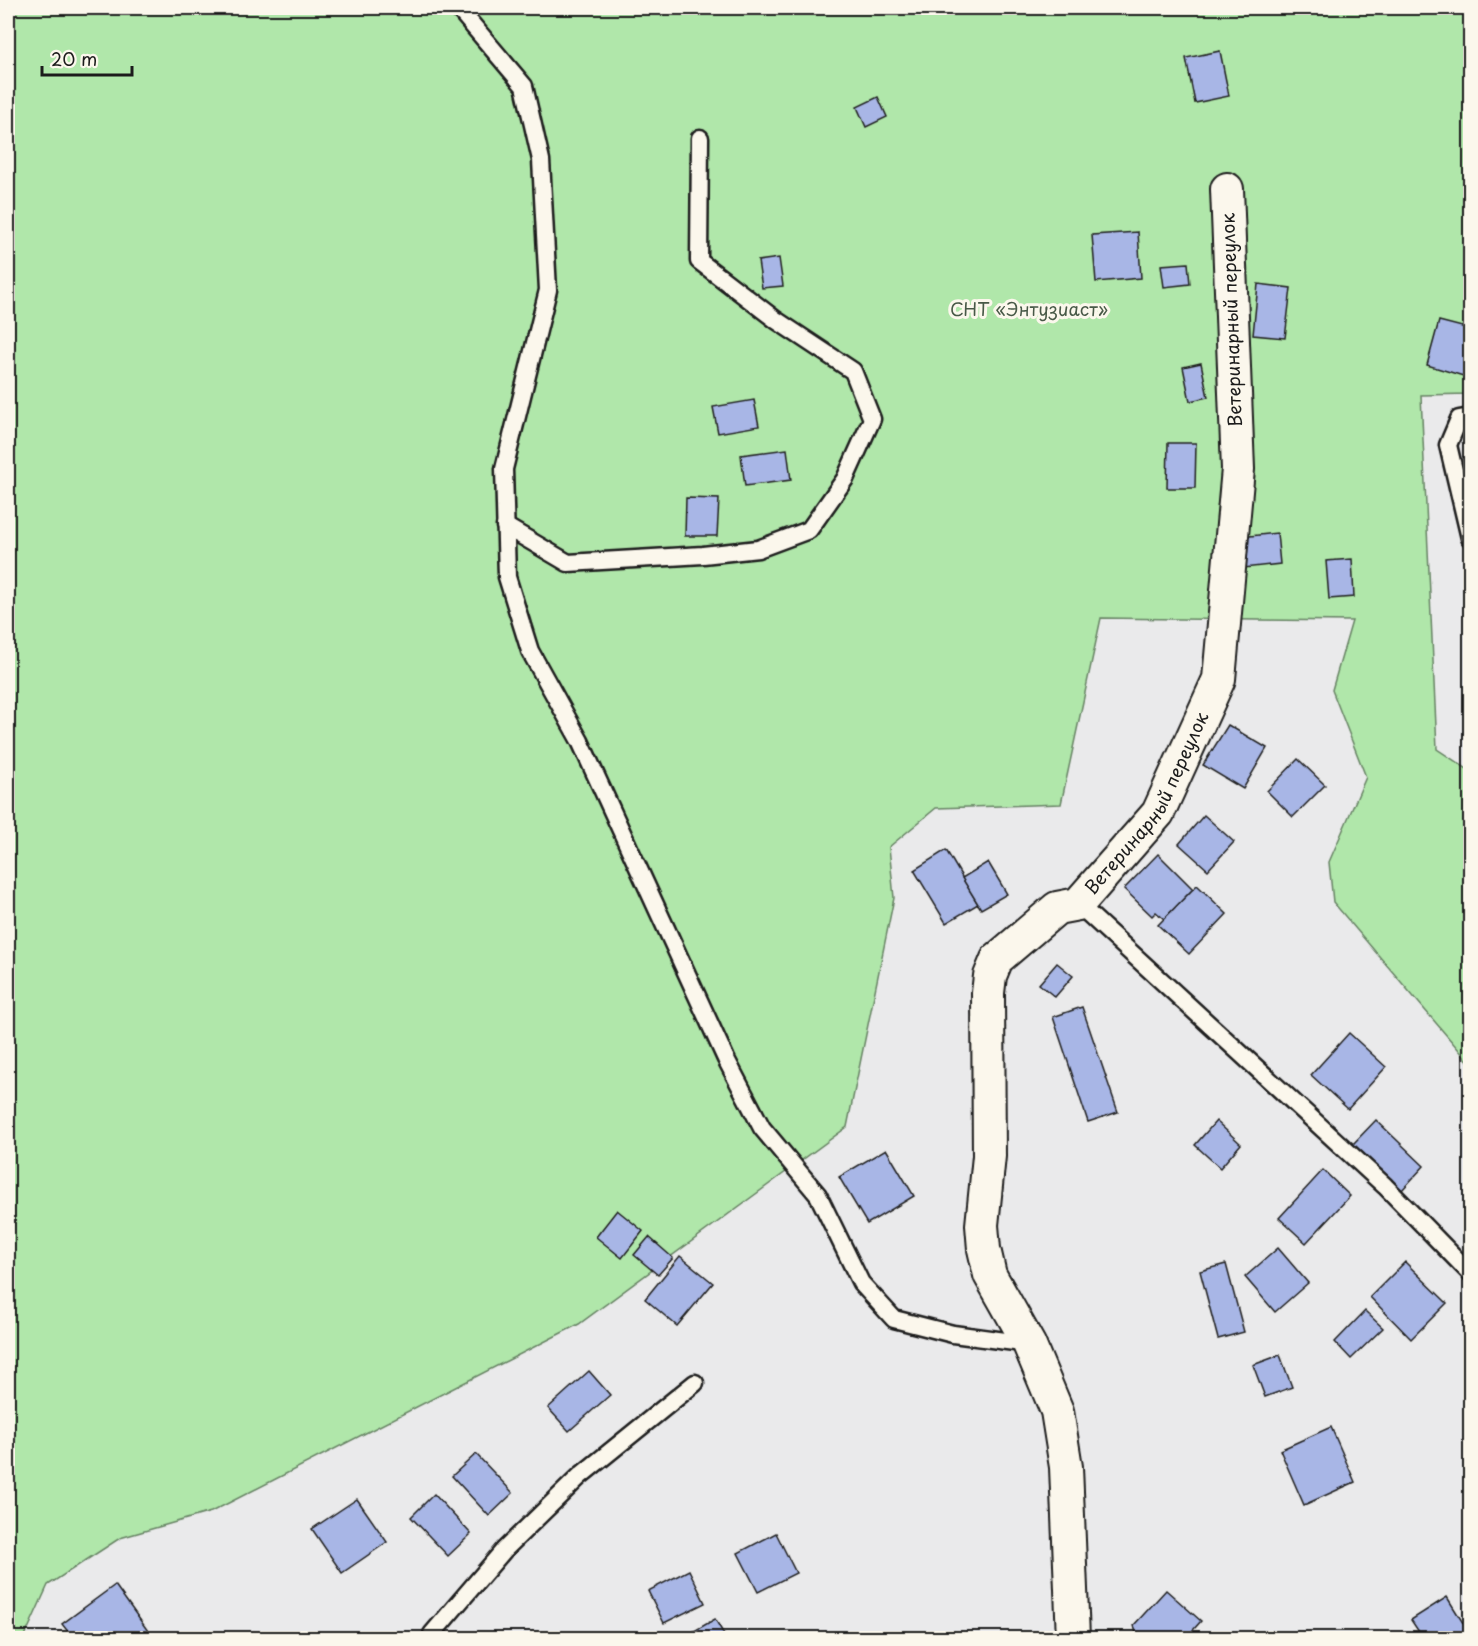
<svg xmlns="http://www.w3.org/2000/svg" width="1478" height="1646" viewBox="0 0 1478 1646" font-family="'Playpen Sans',sans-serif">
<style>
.green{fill:#b0e7aa;stroke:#668263;stroke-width:1.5}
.building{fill:#a8b6e6;stroke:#1c1c1c;stroke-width:1.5}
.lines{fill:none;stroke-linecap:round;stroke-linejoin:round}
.lane-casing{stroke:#1c1c1c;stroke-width:21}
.street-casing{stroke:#1c1c1c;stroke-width:36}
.lane{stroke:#fbf7ec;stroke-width:16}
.street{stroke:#fbf7ec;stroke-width:32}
.labels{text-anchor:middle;stroke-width:6;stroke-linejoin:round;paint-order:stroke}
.park-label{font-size:18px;fill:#485947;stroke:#fbf7ec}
.street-label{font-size:18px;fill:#1c1c1c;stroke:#fbf7ec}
</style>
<rect width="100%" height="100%" fill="#eaeaeb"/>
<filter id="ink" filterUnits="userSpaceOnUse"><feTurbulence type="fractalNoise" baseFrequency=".0167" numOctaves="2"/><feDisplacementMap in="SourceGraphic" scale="12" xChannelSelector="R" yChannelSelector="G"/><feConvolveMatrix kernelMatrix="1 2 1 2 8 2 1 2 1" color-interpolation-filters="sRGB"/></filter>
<g filter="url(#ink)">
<polygon class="green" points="8,8 1470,8 1470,394 1421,395 1437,749 1470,771 1470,1063 1333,902 1329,862 1366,777 1332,690 1352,621 1101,618 1061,804 936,808 889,847 894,898 847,1127 579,1324 211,1512 120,1538 48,1585 24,1638 8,1638"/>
<g class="building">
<polygon points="1220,51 1229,96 1195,103 1186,58"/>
<polygon points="878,97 887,117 866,127 857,107"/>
<polygon points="1138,232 1141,278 1096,282 1092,235"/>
<polygon points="779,258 783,286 762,288 758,261"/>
<polygon points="1188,263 1190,284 1164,287 1161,265"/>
<polygon points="1258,284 1291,288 1285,338 1253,335"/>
<polygon points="1439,321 1470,329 1470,378 1427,365"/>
<polygon points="1201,363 1208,397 1190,401 1183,367"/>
<polygon points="754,400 759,426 718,433 713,407"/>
<polygon points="1168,443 1196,443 1195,488 1167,488"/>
<polygon points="787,449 791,480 745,486 741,455"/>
<polygon points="686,498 719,499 717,536 685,536"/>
<polygon points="1277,533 1280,564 1244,568 1241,537"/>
<polygon points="1352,559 1354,597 1329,599 1326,561"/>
<polygon points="1228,725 1267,748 1243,789 1203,765"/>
<polygon points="1298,759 1325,785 1293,817 1267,791"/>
<polygon points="1204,815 1234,842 1208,870 1179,844"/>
<polygon points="946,850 978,904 946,923 914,870"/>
<polygon points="1158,854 1193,889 1164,919 1156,912 1152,916 1124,889"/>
<polygon points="988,862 1007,894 981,909 962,878"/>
<polygon points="1197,885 1227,914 1189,954 1158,925"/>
<polygon points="1057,963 1073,976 1055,997 1039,984"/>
<polygon points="1082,1007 1118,1112 1088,1122 1053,1017"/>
<polygon points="1349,1033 1386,1067 1348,1109 1311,1075"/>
<polygon points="1376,1120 1424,1166 1402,1190 1353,1144"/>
<polygon points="1216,1121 1241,1144 1220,1168 1195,1145"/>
<polygon points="886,1149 914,1196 867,1224 839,1177"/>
<polygon points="1323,1170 1350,1196 1306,1243 1279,1218"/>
<polygon points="617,1210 643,1231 622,1258 596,1237"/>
<polygon points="649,1237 673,1258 658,1275 634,1255"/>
<polygon points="1278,1248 1308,1283 1275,1312 1245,1277"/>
<polygon points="680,1256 713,1283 677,1326 645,1299"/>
<polygon points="1405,1262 1447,1303 1411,1339 1370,1297"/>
<polygon points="1226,1264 1244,1332 1218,1339 1200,1271"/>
<polygon points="1365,1311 1383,1328 1351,1359 1335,1342"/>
<polygon points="1280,1355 1292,1387 1265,1397 1253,1365"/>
<polygon points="589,1371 610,1395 569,1431 548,1408"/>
<polygon points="1331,1427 1355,1482 1304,1505 1280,1450"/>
<polygon points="476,1454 513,1493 489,1516 452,1476"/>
<polygon points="434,1494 471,1534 448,1556 411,1517"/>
<polygon points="357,1499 387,1542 342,1573 312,1529"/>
<polygon points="776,1533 796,1573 758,1592 738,1553"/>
<polygon points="689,1570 705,1603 664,1623 648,1591"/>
<polygon points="115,1585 153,1638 73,1638 62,1624"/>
<polygon points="1166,1590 1201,1621 1186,1638 1137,1638 1134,1625"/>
<polygon points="1447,1597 1470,1634 1470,1638 1423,1638 1411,1620"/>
<polygon points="715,1619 726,1638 685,1638 684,1637"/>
</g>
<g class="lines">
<g class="lane-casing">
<g id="lane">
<polyline points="458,8 524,86 541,160 548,290 504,469 507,577 530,651 580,741 726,1059 762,1128 818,1195 861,1283 894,1319 953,1334 1029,1344"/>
<polyline points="1470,417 1459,419 1448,445 1470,538"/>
<polyline points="505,526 568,563 703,555 758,549 809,530 845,479 872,419 853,371 776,320 699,261 700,138"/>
<polyline points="1078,904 1385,1186 1469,1272"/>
<polyline points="433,1638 432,1634 504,1550 580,1476 695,1383"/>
</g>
</g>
<g class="street-casing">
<g id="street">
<path id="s1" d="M1073,1638L1066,1467L1057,1411L1029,1344L990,1275L984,1249L982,1225L989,1156L988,993L990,976L997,959L1057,908L1078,904L1158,813L1219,679L1238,469L1227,189"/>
</g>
</g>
<use href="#lane" class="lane"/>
<use href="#street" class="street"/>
</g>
</g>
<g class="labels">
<g class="park-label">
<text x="1029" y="316">СНТ «Энтузиаст»</text>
</g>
<g class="street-label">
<text transform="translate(1232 320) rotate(-92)" y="6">Ветеринарный переулок</text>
<text dy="6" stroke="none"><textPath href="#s1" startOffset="922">Ветеринарный переулок</textPath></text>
</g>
</g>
<rect width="1478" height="1646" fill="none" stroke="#fbf7ec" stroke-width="30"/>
<rect x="15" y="15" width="1448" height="1616" fill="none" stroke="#1c1c1c" stroke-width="2" filter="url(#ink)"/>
<path d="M42 66v9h90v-9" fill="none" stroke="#1c1c1c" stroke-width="3"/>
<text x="51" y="66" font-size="18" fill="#1c1c1c" stroke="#fbf7ec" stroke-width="4.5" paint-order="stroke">20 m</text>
</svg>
